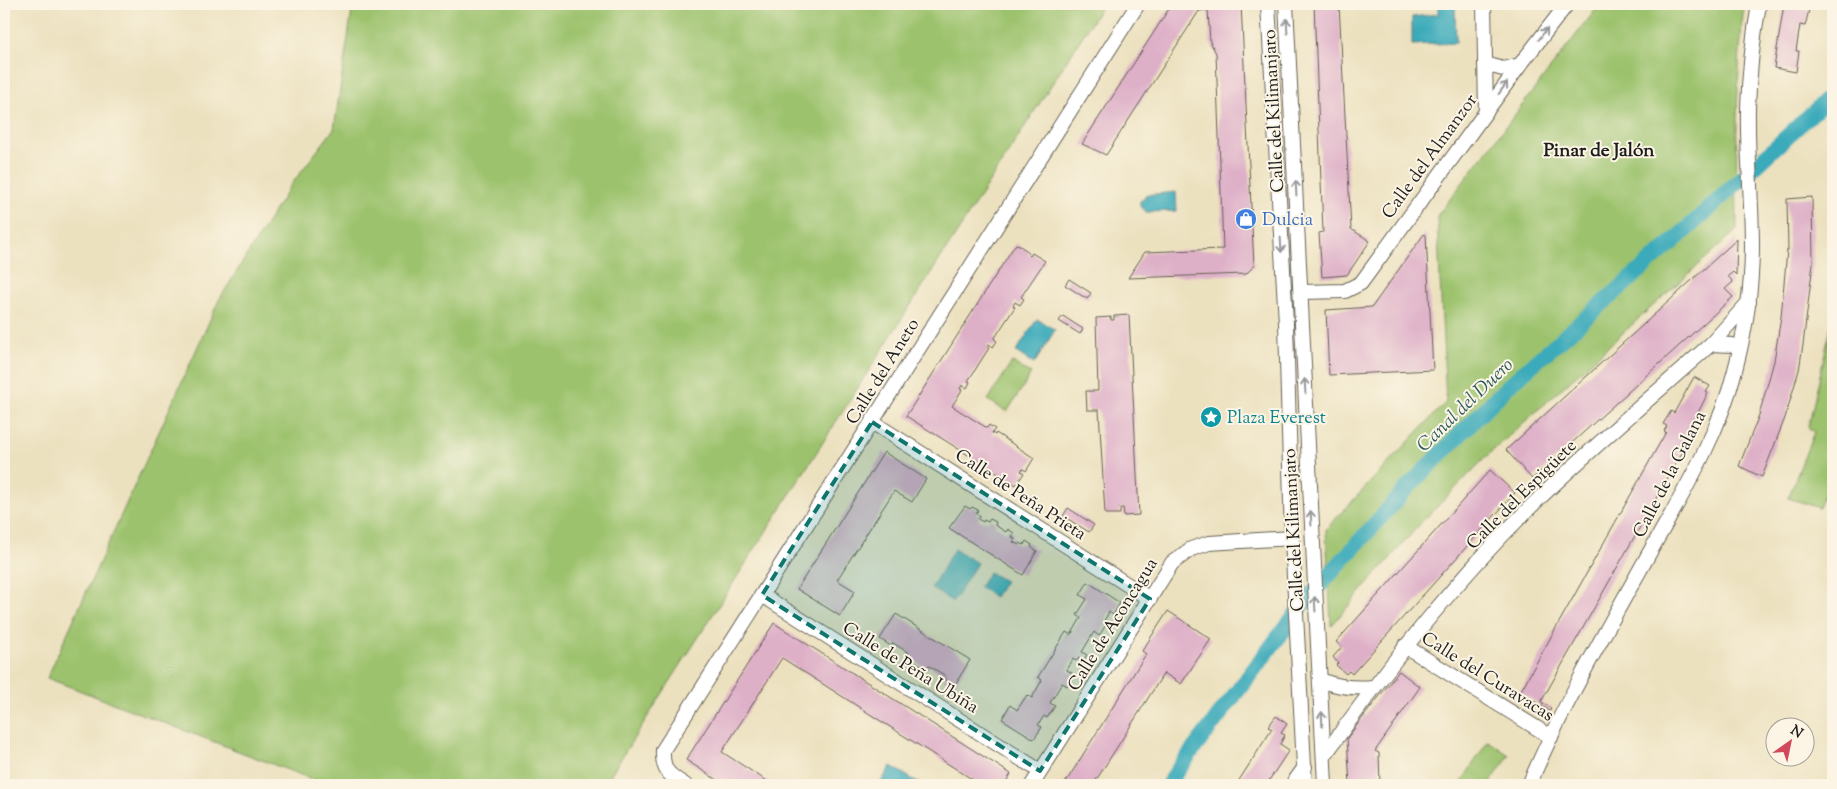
<svg xmlns="http://www.w3.org/2000/svg" width="1837" height="789" viewBox="0 0 1837 789" font-family="'Sorts Mill Goudy',serif">
<style>
.green{fill:#9cc26d;stroke:#5c6f44}
.water{fill:#3baaba;stroke:#2c636b}
.lines{fill:none;stroke-linecap:round;stroke-linejoin:round}
.canal{stroke:#3baaba;stroke-width:16}
.building{fill:#deb0c8}
.street-casing{stroke:#656155;stroke-width:16}
.street{stroke:#fff;stroke-width:14}
.oneway{stroke:#999}
.marked{fill:#0f766e;fill-opacity:0.2;stroke:#0f766e;stroke-width:4;stroke-dasharray:10 6;stroke-linejoin:round}
.labels{text-anchor:middle;stroke-width:4;stroke-linejoin:round;paint-order:stroke}
.street-label{font-size:18px;fill:#1c1c1c;stroke:#fcf5e5}
.shop-label{font-size:18px;fill:#366cbe;stroke:#fcf5e5;text-anchor:start}
.culture-label{font-size:18px;fill:#0d838f;stroke:#fcf5e5;text-anchor:start}
.neighbourhood-label{font-size:19px;font-weight:bold;fill:#1c1c1c;stroke:#fcf5e5}
.water-label{font-size:19px;font-style:italic;fill:#2a5c63;stroke:#fcf5e5}
</style>
<rect width="100%" height="100%" fill="#fcf5e5"/>
<filter id="ink" filterUnits="userSpaceOnUse"><feTurbulence type="fractalNoise" baseFrequency=".02" numOctaves="2"/><feDisplacementMap in="SourceGraphic" scale="10" xChannelSelector="R" yChannelSelector="G"/><feConvolveMatrix kernelMatrix="1 2 1 2 8 2 1 2 1" color-interpolation-filters="sRGB"/></filter>
<filter id="wash" filterUnits="userSpaceOnUse"><feTurbulence type="fractalNoise" baseFrequency=".0096" numOctaves="4" result="noise"/><feDisplacementMap in="SourceGraphic" scale="20" xChannelSelector="R" yChannelSelector="G"/><feGaussianBlur stdDeviation="1.12" result="paint"/><feColorMatrix in="noise" values="0 0 0 0 0 0 0 0 0 0 0 0 0 0 0 0 0 1.4 0 .05"/><feComposite in="paint" operator="in"/></filter>
<g filter="url(#wash)">
<rect width="100%" height="100%" fill="#ece1bf"/>
<g class="green">
<polygon points="353,4 1103,4 604,785 327,785 47,678 219,300 290,186 334,129"/>
<path d="M1600,4H1744C1736,79 1736,154 1737,230L1488,455L1420,524L1331,626L1326,529L1446,402L1437,216Z"/>
<polygon points="1833,317 1833,472 1819,508 1788,498 1814,432 1808,428"/>
<polygon points="1012,362 1031,374 1007,412 988,400"/>
<polygon points="1488,741 1509,755 1489,785 1468,785 1462,781"/>
</g>
<g class="water">
<polygon points="1438,4 1455,4 1456,43 1412,45 1412,17 1438,14"/>
<polygon points="1176,192 1177,211 1146,212 1145,210 1140,206 1140,201 1145,198 1145,195"/>
<polygon points="1037,319 1055,330 1034,364 1016,352"/>
<polygon points="954,549 977,563 953,602 931,588"/>
<polygon points="989,572 1005,581 995,597 979,587"/>
<polygon points="891,766 922,785 879,785"/>
</g>
<g class="lines">
<polyline class="canal" points="1168,785 1177,771 1305,602 1408,487 1508,386 1676,239 1833,94"/>
</g>
<g id="blocks">
<g class="building">
<polygon points="1172,4 1241,4 1254,266 1246,274 1128,278 1145,252 1223,249 1216,53 1210,42 1208,10 1199,11 1106,155 1082,144"/>
<polygon points="1314,4 1339,4 1351,229 1370,241 1347,275 1322,277 1319,233 1323,232"/>
<polygon points="1784,4 1807,4 1806,6 1803,6 1802,9 1809,10 1805,26 1800,25 1796,51 1799,51 1796,72 1774,68"/>
<polygon points="1812,197 1813,263 1803,345 1799,370 1785,418 1762,477 1739,466 1759,415 1774,361 1781,317 1787,250 1788,250 1787,199"/>
<polygon points="1424,234 1426,235 1433,370 1329,375 1326,310 1372,307"/>
<polygon points="1737,239 1736,275 1733,272 1728,276 1733,282 1725,289 1733,297 1532,479 1506,450"/>
<polygon points="1017,244 1029,252 1028,254 1030,256 1032,253 1045,261 1021,297 1024,299 1020,305 1015,302 1013,306 1015,307 994,339 997,341 993,347 989,344 987,347 989,348 968,381 970,382 967,388 962,385 960,389 962,390 952,406 987,428 989,425 995,429 992,433 995,435 996,433 1034,458 1026,471 1023,469 1021,471 1024,473 1016,485 906,416 1015,245"/>
<polygon points="1069,279 1091,293 1087,299 1065,285"/>
<polygon points="1129,315 1139,515 1124,516 1123,508 1120,508 1120,514 1105,514 1099,410 1087,410 1086,391 1098,391 1096,318 1111,317 1111,320 1114,320 1114,316"/>
<polygon points="1063,316 1083,329 1080,334 1059,321"/>
<polygon points="1694,377 1710,386 1706,392 1708,393 1689,430 1691,431 1685,443 1687,444 1541,702 1551,708 1550,711 1520,692 1666,432 1664,431 1667,426 1663,424 1671,411 1674,413"/>
<polygon points="884,452 926,479 912,502 894,491 849,561 837,580 855,591 840,616 797,589"/>
<polygon points="1490,470 1515,493 1352,674 1349,671 1346,674 1336,665 1338,663 1333,657 1342,647 1336,642"/>
<polygon points="965,506 970,509 972,507 978,510 976,514 980,516 978,519 983,522 984,520 988,522 990,519 996,522 995,525 1006,532 1008,529 1014,533 1012,537 1015,539 1013,542 1019,545 1020,543 1024,545 1026,541 1032,545 1031,547 1037,551 1023,575 949,528"/>
<polygon points="1068,508 1094,525 1089,532 1063,516"/>
<polygon points="1088,582 1120,603 1113,615 1109,612 1104,621 1107,623 1099,636 1094,632 1082,652 1087,655 1083,661 1079,658 1076,661 1073,659 1067,670 1075,675 1067,686 1062,683 1050,703 1055,706 1047,718 1044,716 1038,725 1042,727 1034,739 1002,719 1010,705 1017,710 1027,695 1032,698 1042,680 1038,677 1066,632 1071,635 1081,618 1077,615 1087,599 1080,595"/>
<polygon points="1168,611 1211,639 1181,684 1164,673 1093,785 1064,785 1146,654 1142,651"/>
<polygon points="896,614 970,660 954,686 944,679 946,676 929,666 927,669 907,656 909,653 893,643 891,646 880,639"/>
<polygon points="774,623 1011,774 1004,785 976,785 978,783 782,658 722,752 773,785 725,785 686,760"/>
<polygon points="1399,671 1420,687 1375,751 1379,753 1380,785 1350,785 1347,738"/>
<polygon points="1276,716 1287,724 1281,733 1285,735 1280,744 1289,750 1266,785 1236,785 1272,729 1268,727"/>
</g>
</g>
</g>
<g filter="url(#ink)">
<use href="#blocks" fill-opacity="0" stroke="#656155" stroke-width="1"/>
<g class="lines">
<g class="street-casing">
<g id="street">
<polyline points="1268,4 1286,323 1292,538 1305,785"/>
<polyline points="1286,4 1325,785"/>
<polyline points="1484,4 1486,111"/>
<polyline points="1485,64 1503,69 1520,65"/>
<polyline points="1301,292 1345,291 1361,283 1520,65 1567,4"/>
<polyline points="1711,344 1749,302"/>
<polyline points="872,422 1150,599"/>
<polyline points="762,595 1040,771"/>
<polyline points="1405,646 1551,737"/>
<path d="M1320,680C1338,687 1353,689 1373,687"/>
<path d="M1324,756C1391,662 1463,570 1548,490C1601,440 1657,392 1711,344L1732,345L1740,348"/>
<path d="M685,785C669,775 662,771 663,750L1138,4"/>
<polyline points="1032,785 1172,563 1191,549 1209,543 1292,538"/>
<polyline points="1292,785 1305,767"/>
<path d="M1529,785C1562,707 1605,633 1646,559C1680,498 1718,438 1735,370C1746,329 1752,288 1752,246C1752,200 1747,154 1748,108C1749,73 1753,38 1759,4"/>
</g>
</g>
<use href="#street" class="street"/>
</g>
<defs><path id="oneway-shaft" d="M-6 0H5M1.5-3L5.5 0L1.5 3" fill="none" stroke-width="1.6" stroke-linecap="round" stroke-linejoin="round" transform="scale(1.25)"/></defs>
<g class="oneway">
<use href="#oneway-shaft" transform="translate(1287 26) rotate(-93)"/>
<use href="#oneway-shaft" transform="translate(1543 34) rotate(-53)"/>
<use href="#oneway-shaft" transform="translate(1503 88) rotate(-54)"/>
<use href="#oneway-shaft" transform="translate(1296 188) rotate(-93)"/>
<use href="#oneway-shaft" transform="translate(1281 245) rotate(87)"/>
<use href="#oneway-shaft" transform="translate(1305 386) rotate(-93)"/>
<use href="#oneway-shaft" transform="translate(1311 518) rotate(-93)"/>
<use href="#oneway-shaft" transform="translate(1315 604) rotate(-93)"/>
<use href="#oneway-shaft" transform="translate(1322 719) rotate(-92)"/>
</g>
</g>
<path class="marked" d="M872,422L1150,599L1040,771L762,595Z"/>
<defs>
<g id="shop-disc" transform="scale(1.125)"><circle r="9.5" fill="#3f7fe0" stroke="#fcf5e5"/><path d="M-5-2.5h2.3a2.7 3.5 0 0 1 5.4 0H5L5.5 6h-11ZM-1.5-2.5h3a1.5 2.3 0 0 0-3 0Z" fill="#fff"/></g>
<g id="sight-disc" transform="scale(1.125)"><circle r="9.5" fill="#0f9aa8" stroke="#fcf5e5"/><path d="M0-6L1.8-2.2L6-1.7L2.9 1.2L3.7 5.4L0 3.3L-3.7 5.4L-2.9 1.2L-6-1.7L-1.8-2.2Z" fill="#fff"/></g>
</defs>
<g fill-rule="evenodd">
<use href="#shop-disc" x="1246" y="219"/>
<use href="#sight-disc" x="1211" y="417"/>
</g>
<g class="labels">
<g class="street-label">
<text transform="translate(1273 111) rotate(-93)" y="6">Calle del Kilimanjaro</text>
<text transform="translate(1429 156) rotate(-54)" y="6">Calle del Almanzor</text>
<text transform="translate(882 371) rotate(-58)" y="6">Calle del Aneto</text>
<text transform="translate(1669 474) rotate(-63)" y="6">Calle de la Galana</text>
<text transform="translate(1021 494) rotate(33)" y="6">Calle de Peña Prieta</text>
<text transform="translate(1521 494) rotate(-45)" y="6">Calle del Espigüete</text>
<text transform="translate(1293 530) rotate(-93)" y="6">Calle del Kilimanjaro</text>
<text transform="translate(1112 624) rotate(-58)" y="6">Calle de Aconcagua</text>
<text transform="translate(911 667) rotate(32)" y="6">Calle de Peña Ubiña</text>
<text transform="translate(1488 676) rotate(32)" y="6">Calle del Curavacas</text>
</g>
<g class="shop-label">
<text x="1262" y="225">Dulcia</text>
</g>
<g class="culture-label">
<text x="1227" y="423">Plaza Everest</text>
</g>
<g class="neighbourhood-label">
<text x="1599" y="156">Pinar de Jalón</text>
</g>
<g class="water-label">
<text transform="translate(1464 404) rotate(-44)" y="7">Canal del Duero</text>
</g>
</g>
<rect width="1837" height="789" fill="none" stroke="#fcf5e5" stroke-width="20"/>
<g transform="translate(1790 742) rotate(33)"><circle r="24" fill="#fcf5e5" stroke="#a29e95"/>
<path d="M0-4L9 19L0 12L-9 19Z" fill="#d1495b"/>
<text y="-8" font-size="14" font-weight="bold" text-anchor="middle" fill="#1c1c1c">N</text>
</g>
</svg>
